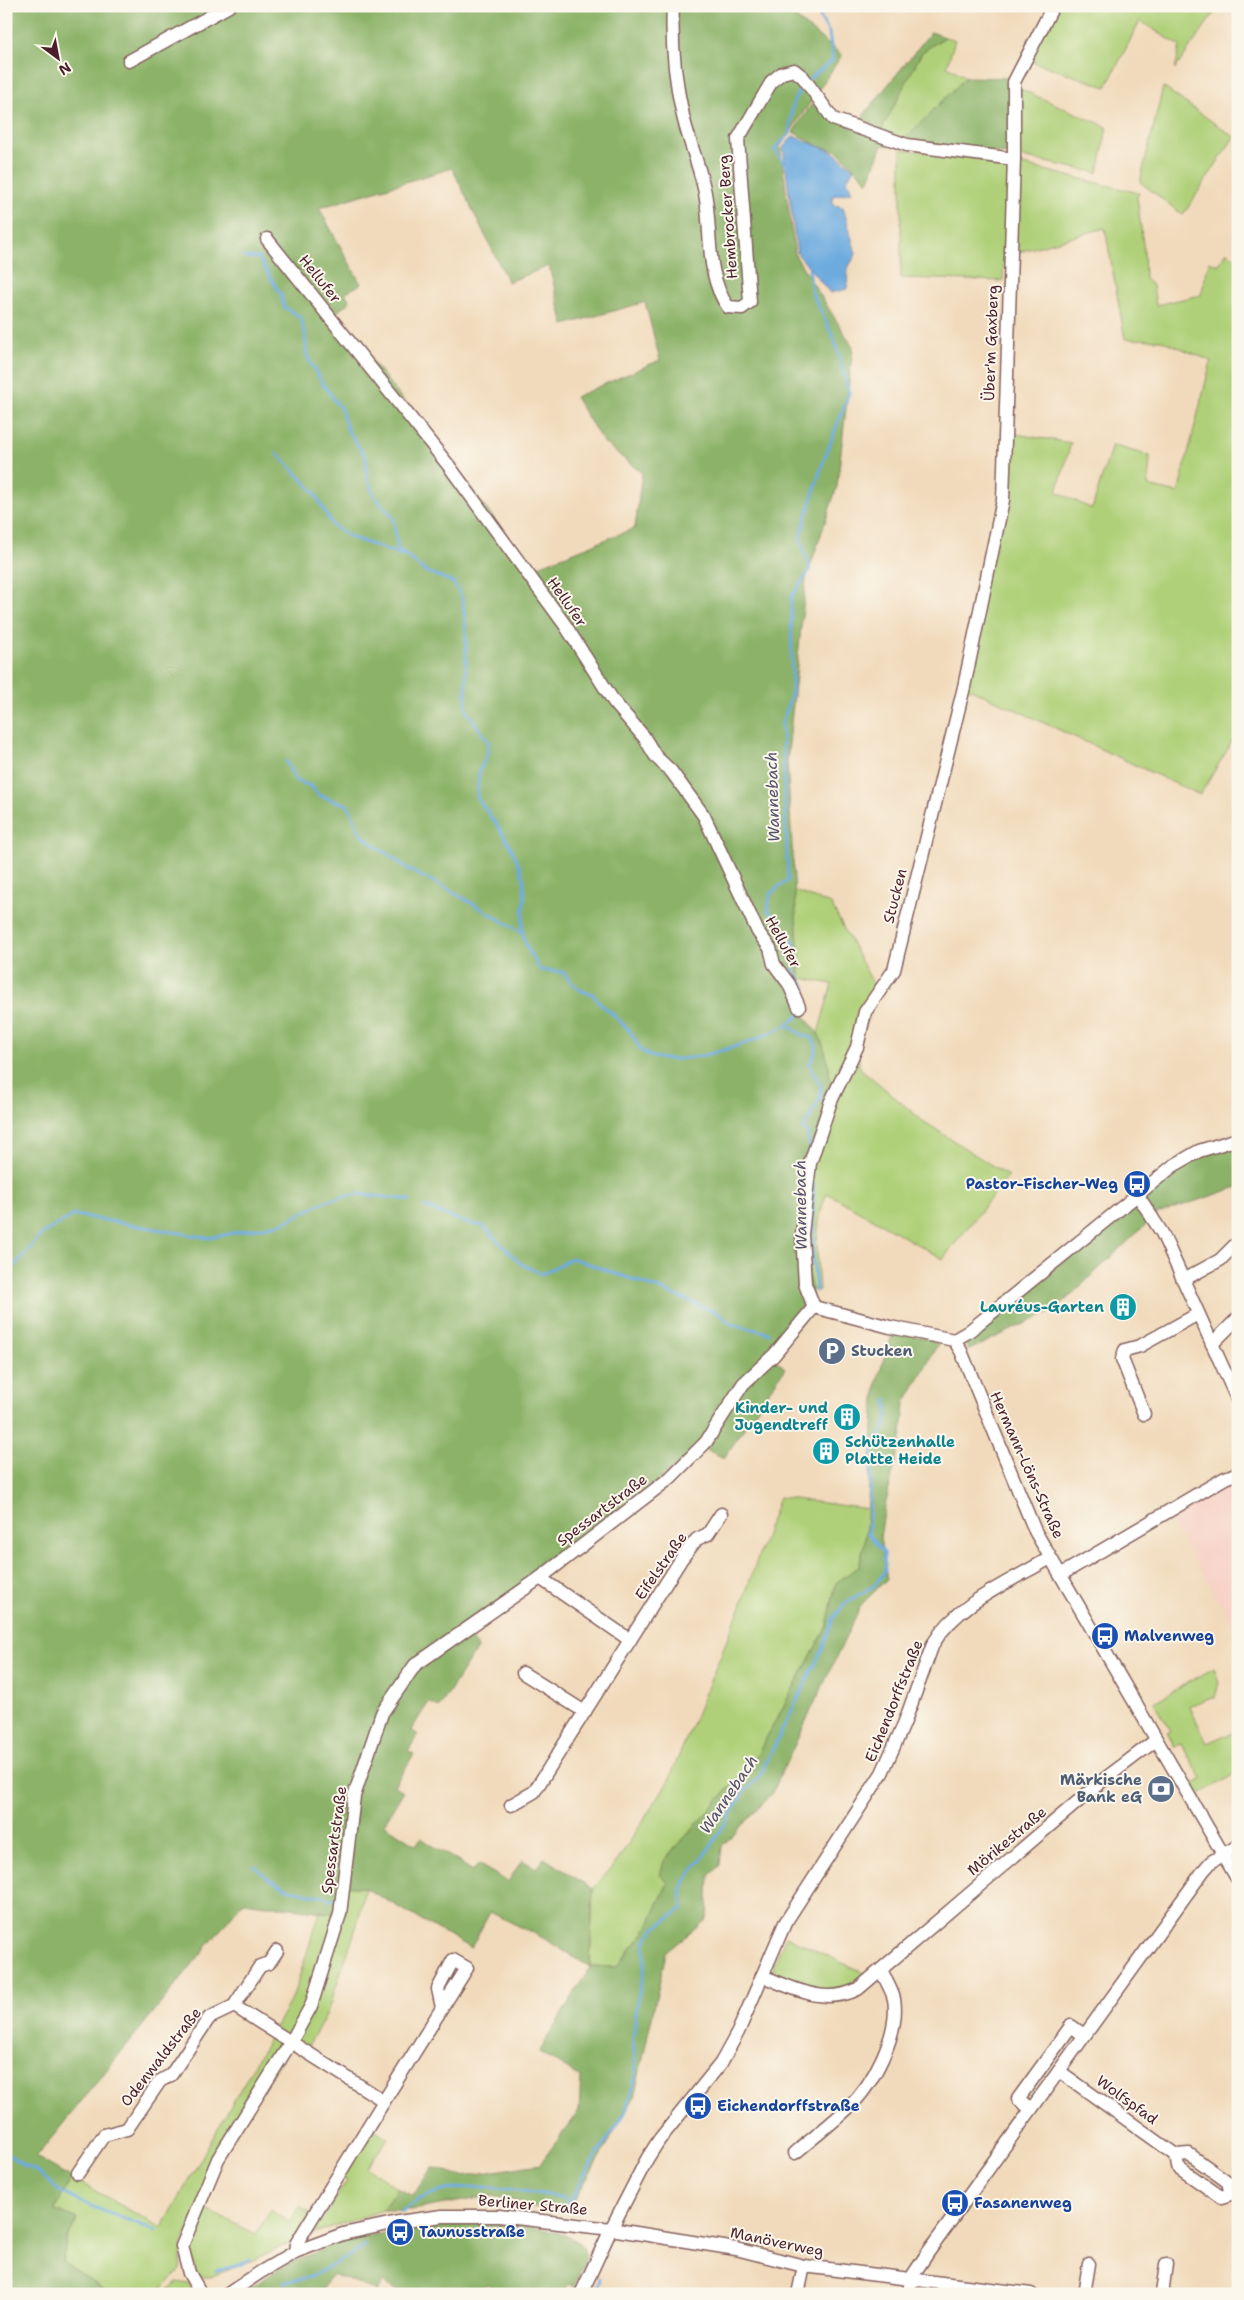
<svg xmlns="http://www.w3.org/2000/svg" width="1244" height="2300" viewBox="0 0 1244 2300" font-family="'Shantell Sans',sans-serif">
<style>
.built{fill:#f7d1c6}
.green{fill:#afd078;stroke:#7c7852}
.forest{fill:#8bb268;stroke:#6a684a;fill-rule:evenodd}
.water{fill:#6dabdf;stroke:#5c6585}
.lines{fill:none;stroke-linecap:round;stroke-linejoin:round}
.stream{stroke:#6dabdf;stroke-width:3}
.minor-casing{stroke:#84605d;stroke-width:15}
.minor{stroke:#fff;stroke-width:12}
.labels{text-anchor:middle;stroke-width:4;stroke-linejoin:round;paint-order:stroke}
.street-label{font-size:15px;fill:#4a1f2b;stroke:#fbf7ec}
.transit-label{font-size:15px;font-weight:bold;fill:#164399;stroke:#fbf7ec;text-anchor:start}
.culture-label{font-size:15px;font-weight:bold;fill:#0d838f;stroke:#fbf7ec;text-anchor:end}
.service-label{font-size:15px;font-weight:bold;fill:#4e5e75;stroke:#fbf7ec;text-anchor:start}
.water-label{font-size:16px;font-style:italic;fill:#56506a;stroke:#fbf7ec}
</style>
<rect width="100%" height="100%" fill="#fbf7ec"/>
<filter id="ink" filterUnits="userSpaceOnUse"><feTurbulence type="fractalNoise" baseFrequency=".02" numOctaves="2"/><feDisplacementMap in="SourceGraphic" scale="10" xChannelSelector="R" yChannelSelector="G"/><feConvolveMatrix kernelMatrix="1 2 1 2 8 2 1 2 1" color-interpolation-filters="sRGB"/></filter>
<filter id="wash" filterUnits="userSpaceOnUse"><feTurbulence type="fractalNoise" baseFrequency=".0096" numOctaves="4" result="noise"/><feDisplacementMap in="SourceGraphic" scale="20" xChannelSelector="R" yChannelSelector="G"/><feGaussianBlur stdDeviation="1.12" result="paint"/><feColorMatrix in="noise" values="0 0 0 0 0 0 0 0 0 0 0 0 0 0 0 0 0 1.4 0 .05"/><feComposite in="paint" operator="in"/></filter>
<g filter="url(#wash)">
<rect width="100%" height="100%" fill="#f1dabb"/>
<polygon class="built" points="1238,1473 1238,1631 1166,1513"/>
<g class="green">
<polygon points="1054,6 1219,6 1175,69 1180,46 1140,21 1106,87 1022,58"/>
<polygon points="945,37 955,40 947,66 966,77 904,139 879,133 922,52"/>
<polygon points="1163,87 1234,137 1183,215 1140,182"/>
<polygon points="1018,88 1107,127 1098,173 1017,156"/>
<polygon points="901,149 1011,162 1139,193 1137,197 1144,252 1145,279 1153,286 1156,305 1201,295 1209,261 1218,265 1227,252 1238,260 1238,732 1200,795 962,685 1001,500 1003,432 1071,443 1057,492 1092,509 1112,445 1150,456 1148,486 1178,493 1211,361 1161,340 1125,339 1105,228 1004,256 1003,281 901,278"/>
<path d="M794,891L831,904L878,993L857,1047L860,1068L923,1121L1008,1176L943,1259L827,1193C814,1222 817,1258 819,1290L816,1291L813,1290L808,1283L810,1163L829,1067L818,1033L832,984L800,978Z"/>
<polygon points="779,1497 868,1509 865,1542 859,1566 836,1583 827,1626 756,1757 664,1861 668,1883 645,1932 616,1967 590,1967 593,1889 618,1860 669,1780 741,1606"/>
<polygon points="1214,1668 1219,1683 1215,1698 1205,1699 1190,1707 1207,1743 1223,1736 1226,1737 1231,1733 1238,1737 1238,1772 1197,1796 1191,1786 1202,1779 1181,1744 1175,1747 1167,1733 1171,1731 1154,1702"/>
<polygon points="343,1886 365,1888 358,1922 327,2013 305,2051 292,2042 218,2159 182,2246 180,2270 156,2294 110,2294 62,2261 67,2239 77,2219 54,2209 72,2178 162,2228 293,1996 320,1912 340,1914"/>
<path d="M786,1936L866,1974C854,1983 835,1997 819,1993C811,1991 804,1987 797,1984C785,1980 777,1978 773,1966Z"/>
<path d="M371,2127L388,2138L367,2168L398,2189L383,2210L305,2236L256,2259L210,2277H198C186,2250 193,2234 200,2207L256,2234L271,2210L289,2222L300,2206L322,2219L347,2181L340,2176Z"/>
<polygon points="177,2282 189,2284 193,2294 161,2294"/>
</g>
<g class="forest">
<path d="M6,6H797L791,14L842,55L780,147L795,255L853,347L837,487L806,579L787,762L800,978L806,988L802,1007L803,1014L819,1035L825,1051L829,1067L831,1101L810,1163L802,1234L814,1307L770,1355L785,1368L724,1458L701,1447L464,1631L478,1647L439,1708L429,1702L411,1730L418,1735L408,1751L414,1754L394,1786L403,1792L384,1824L416,1845L421,1838L473,1871L478,1864L508,1882L522,1860L536,1868L544,1858L593,1889L590,1966L616,1967L645,1932L668,1883L660,1875L664,1861L756,1757L827,1626L836,1583L859,1566L865,1542L876,1384L893,1332L930,1339L938,1344L905,1403L902,1434L885,1506L880,1538L887,1579L861,1605L771,1795L722,1846L720,1865L709,1876L707,1919L666,1953L634,2098L568,2211L526,2207L524,2203L492,2196L411,2210H383L398,2189L413,2196L432,2167L463,2176L540,2164L579,2111L581,2077L539,2052L590,1967L543,1938L490,1912L471,1948L365,1888L343,1886L340,1914L243,1902L36,2157L72,2178L54,2209L77,2219L67,2239L62,2261L110,2294H6ZM452,168L508,282L549,266L564,325L645,302L660,360L575,397L603,442L642,473L635,528L531,569L454,465L335,314L350,301L345,293L361,284L319,208Z"/>
<polygon points="931,32 945,37 922,52 880,133 904,139 966,77 1010,78 1011,154 882,145 868,182 837,151 818,146 793,132 812,104 853,128"/>
<polygon points="1238,1143 1238,1187 1157,1214 1056,1309 969,1350 964,1341 1166,1176 1201,1155"/>
<path d="M462,2220C491,2224 560,2225 580,2244C584,2248 585,2253 586,2258L574,2286L568,2284L565,2292L570,2294H502L487,2284L480,2294H402L383,2282L377,2291L332,2274L320,2294H242L280,2268L343,2240L409,2229L444,2221Z"/>
</g>
<polygon class="water" points="793,136 833,152 854,169 847,180 852,192 833,196 833,205 843,207 856,254 848,268 847,289 830,293 797,253 783,148"/>
<g class="lines">
<g class="stream">
<polyline points="809,79 833,60 829,33 814,6"/>
<path d="M787,167L774,149L790,134C791,115 791,98 805,83"/>
<path d="M243,257L259,258L281,295L284,307L300,317L305,333L307,356L322,383L341,409L348,431L366,457L367,477L375,497L393,517L398,549L425,571L453,582L458,590L463,602L466,632V710L489,743L486,757L479,772L477,798C495,822 515,847 523,877C528,898 520,917 523,935C525,947 534,959 540,970L563,972C572,984 578,992 593,994C600,1007 611,1011 620,1021C624,1026 630,1030 633,1036C636,1041 638,1048 643,1052C673,1074 758,1040 787,1025"/>
<polyline points="277,453 314,492 332,525 350,537 405,556"/>
<polyline points="286,761 296,781 311,786 318,795 348,805 361,834 376,846 413,872 444,887 523,933"/>
<polyline points="803,1003 806,988 794,971 795,944 784,933 781,923 768,911 770,894 788,880 782,723 792,692 791,597 810,570 800,538 821,468 849,393 834,338 812,293 809,269"/>
<polyline points="801,1009 800,1015 787,1025 804,1036 812,1038 816,1045 815,1054 809,1064 821,1087 820,1099 803,1129 808,1134 810,1147"/>
<polyline points="814,1183 813,1255 816,1291"/>
<polyline points="425,1207 467,1223 483,1226 521,1264 542,1274 572,1258 662,1290 720,1314 731,1324 769,1333"/>
<polyline points="6,1276 42,1234 74,1215 209,1238 283,1223 328,1200 358,1194 410,1200"/>
<path d="M255,1866C279,1893 306,1892 338,1900"/>
<path d="M9,2154C18,2164 26,2166 37,2172C46,2177 52,2187 61,2192C91,2209 125,2217 156,2231"/>
<polyline points="570,2208 569,2205 587,2170 625,2113 636,2075 633,2040 638,1995 644,1975 645,1942 654,1929 683,1908 681,1891 685,1881 713,1843 744,1792 758,1779 823,1648 833,1619 845,1603 875,1585 885,1571 884,1553 868,1533 873,1446 885,1427 887,1419 887,1399"/>
<path d="M401,2212C407,2208 413,2203 420,2199C460,2177 523,2191 565,2198L569,2205"/>
<polyline points="216,2271 239,2265 250,2259"/>
<polyline points="284,2282 310,2277 355,2253 365,2245"/>
<polyline points="595,2294 600,2281 599,2279"/>
</g>
</g>
</g>
<g filter="url(#ink)">
<g class="lines">
<g class="minor-casing">
<g id="minor">
<path d="M673,6C671,43 675,80 683,116C689,142 700,167 705,193C712,230 705,275 728,307L742,308L750,302L738,139L772,81L782,73L794,70L803,77L833,119L907,145L1014,159"/>
<polyline points="129,61 229,6"/>
<polyline points="267,239 449,466 565,625 614,702 644,737 656,757 671,771 704,816 758,932 770,948 774,964 789,984 799,1007"/>
<polyline points="1137,1194 1162,1233 1238,1401"/>
<polyline points="1183,1280 1220,1260 1238,1242"/>
<polyline points="814,1307 805,1284 802,1234 810,1163 831,1101 857,1047 865,1012 894,970 964,687 1003,500 1014,159 1014,82 1053,6"/>
<polyline points="814,1307 890,1327 954,1340 961,1351 1035,1531 1238,1880"/>
<polyline points="954,1340 968,1332 1173,1166 1199,1151 1238,1139"/>
<polyline points="1212,1344 1238,1318"/>
<polyline points="1144,1414 1122,1359 1125,1350 1140,1346 1198,1314"/>
<polyline points="1060,1575 1225,1478 1238,1473"/>
<polyline points="630,1640 682,1558 697,1539 708,1534 721,1514"/>
<polyline points="523,1673 585,1712"/>
<polyline points="511,1805 534,1792 630,1640 540,1578"/>
<path d="M762,1976C794,1988 824,2006 858,1989L1102,1781L1156,1740"/>
<polyline points="234,2006 260,1966 269,1963 277,1951"/>
<polyline points="1059,2071 1176,2155 1178,2167 1221,2197 1231,2194 1228,2182 1189,2154 1176,2155"/>
<polyline points="384,2101 467,1968 453,1960 438,1989 442,2008"/>
<polyline points="1031,2109 1018,2099 1071,2026 1084,2035"/>
<path d="M795,2153C813,2138 831,2124 848,2108C873,2085 900,2033 894,1999C892,1990 885,1980 882,1971"/>
<polyline points="78,2173 104,2135 127,2129 160,2081 171,2075 209,2018 234,2006 384,2101 296,2244 295,2252"/>
<polyline points="201,2294 189,2273 182,2246 218,2159 291,2042 311,2006 340,1914 354,1796 382,1713 415,1665 540,1578 670,1478 706,1442 743,1384 774,1355 814,1307"/>
<polyline points="228,2294 259,2273 295,2252 343,2234 398,2222 442,2216 499,2216 611,2229 736,2249 804,2266 1031,2294"/>
<path d="M581,2294L611,2229L647,2159L659,2140L721,2063L738,2032L785,1923L882,1773L904,1724L933,1644C958,1602 1010,1582 1050,1558"/>
<polyline points="798,2294 804,2266"/>
<polyline points="909,2294 911,2278 929,2251 1204,1870 1211,1862 1238,1846"/>
<polyline points="1084,2294 1089,2264"/>
<polyline points="1162,2294 1166,2264"/>
<polyline points="1237,2294 1238,2291"/>
</g>
</g>
<use href="#minor" class="minor"/>
</g>
</g>
<defs>
<g id="bus-disc" transform="scale(1.4375)"><circle r="9.5" fill="#1a4fb4" stroke="#fbf7ec"/><path d="M-5-6H5V4H4V6H2V4H-2V6H-4V4H-5ZM-3.5-4V0h7V-4ZM-3.5 1.2v1.5H-2V1.2ZM2 1.2v1.5H3.5V1.2Z" fill="#fff"/></g>
<g id="building-disc" transform="scale(1.4375)"><circle r="9.5" fill="#0f9aa8" stroke="#fbf7ec"/><path d="M-4-6H4V6H1V3H-1V6H-4ZM-2.5-4.3h1.7v1.8h-1.7ZM.8-4.3h1.7v1.8H.8ZM-2.5-1h1.7V.8h-1.7ZM.8-1h1.7V.8H.8Z" fill="#fff"/></g>
<g id="parking-disc" transform="scale(1.4375)"><circle r="9.5" fill="#5c6f8a" stroke="#fbf7ec"/><path d="M-3.5-5.5H1a3.5 3.5 0 0 1 0 7H-1V5.5H-3.5ZM-1-3.4V-.6H.8a1.4 1.4 0 0 0 0-2.8Z" fill="#fff"/></g>
<g id="bank-disc" transform="scale(1.4375)"><circle r="9.5" fill="#5c6f8a" stroke="#fbf7ec"/><path d="M-6-4H6V4H-6ZM0-2.3a2.3 2.3 0 1 0 0 4.6a2.3 2.3 0 1 0 0-4.6Z" fill="#fff"/></g>
</defs>
<g fill-rule="evenodd">
<use href="#bus-disc" x="1137" y="1184"/>
<use href="#building-disc" x="1123" y="1307"/>
<use href="#parking-disc" x="832" y="1351"/>
<use href="#building-disc" x="847" y="1417"/>
<use href="#building-disc" x="826" y="1451"/>
<use href="#bus-disc" x="1105" y="1636"/>
<use href="#bank-disc" x="1161" y="1789"/>
<use href="#bus-disc" x="698" y="2106"/>
<use href="#bus-disc" x="955" y="2203"/>
<use href="#bus-disc" x="400" y="2232"/>
</g>
<g class="labels">
<g class="street-label">
<text transform="translate(728 217) rotate(-94)" y="5">Hembrocker Berg</text>
<text transform="translate(320 279) rotate(51)" y="5">Hellufer</text>
<text transform="translate(991 343) rotate(-88)" y="5">Über'm Gaxberg</text>
<text transform="translate(567 602) rotate(55)" y="5">Hellufer</text>
<text transform="translate(895 896) rotate(-76)" y="5">Stucken</text>
<text transform="translate(783 942) rotate(61)" y="5">Hellufer</text>
<text transform="translate(1027 1465) rotate(66)" y="5">Hermann-Löns-Straße</text>
<text transform="translate(602 1510) rotate(-37)" y="5">Spessartstraße</text>
<text transform="translate(661 1566) rotate(-55)" y="5">Eifelstraße</text>
<text transform="translate(894 1701) rotate(-68)" y="5">Eichendorffstraße</text>
<text transform="translate(334 1840) rotate(-82)" y="5">Spessartstraße</text>
<text transform="translate(1007 1841) rotate(-40)" y="5">Mörikestraße</text>
<text transform="translate(161 2057) rotate(-52)" y="5">Odenwaldstraße</text>
<text transform="translate(1127 2100) rotate(36)" y="5">Wolfspfad</text>
<text transform="translate(533 2205) rotate(5)" y="5">Berliner Straße</text>
<text transform="translate(777 2242) rotate(12)" y="5">Manöverweg</text>
</g>
<g class="transit-label">
<text x="1118" y="1189" text-anchor="end">Pastor-Fischer-Weg</text>
<text x="1124" y="1641">Malvenweg</text>
<text x="717" y="2111">Eichendorffstraße</text>
<text x="974" y="2208">Fasanenweg</text>
<text x="419" y="2237">Taunusstraße</text>
</g>
<g class="culture-label">
<text x="1104" y="1312">Lauréus-Garten</text>
<text x="828" y="1413">Kinder- und<tspan x="828" dy="17">Jugendtreff</tspan></text>
<text x="845" y="1447" text-anchor="start">Schützenhalle<tspan x="845" dy="17">Platte Heide</tspan></text>
</g>
<g class="service-label">
<text x="851" y="1356">Stucken</text>
<text x="1142" y="1785" text-anchor="end">Märkische<tspan x="1142" dy="17">Bank eG</tspan></text>
</g>
<g class="water-label">
<text transform="translate(772 797) rotate(-92)" y="6">Wannebach</text>
<text transform="translate(800 1205) rotate(-91)" y="6">Wannebach</text>
<text transform="translate(728 1794) rotate(-56)" y="6">Wannebach</text>
</g>
</g>
<rect width="1244" height="2300" fill="none" stroke="#fbf7ec" stroke-width="25"/>
<g transform="translate(58 58) rotate(148)" stroke="#fbf7ec" stroke-width="4" paint-order="stroke">
<path d="M0-4L9 19L0 12L-9 19Z" fill="#4a1f2b"/>
<text y="-8" font-size="14" font-weight="bold" text-anchor="middle" fill="#4a1f2b">N</text>
</g>
</svg>
